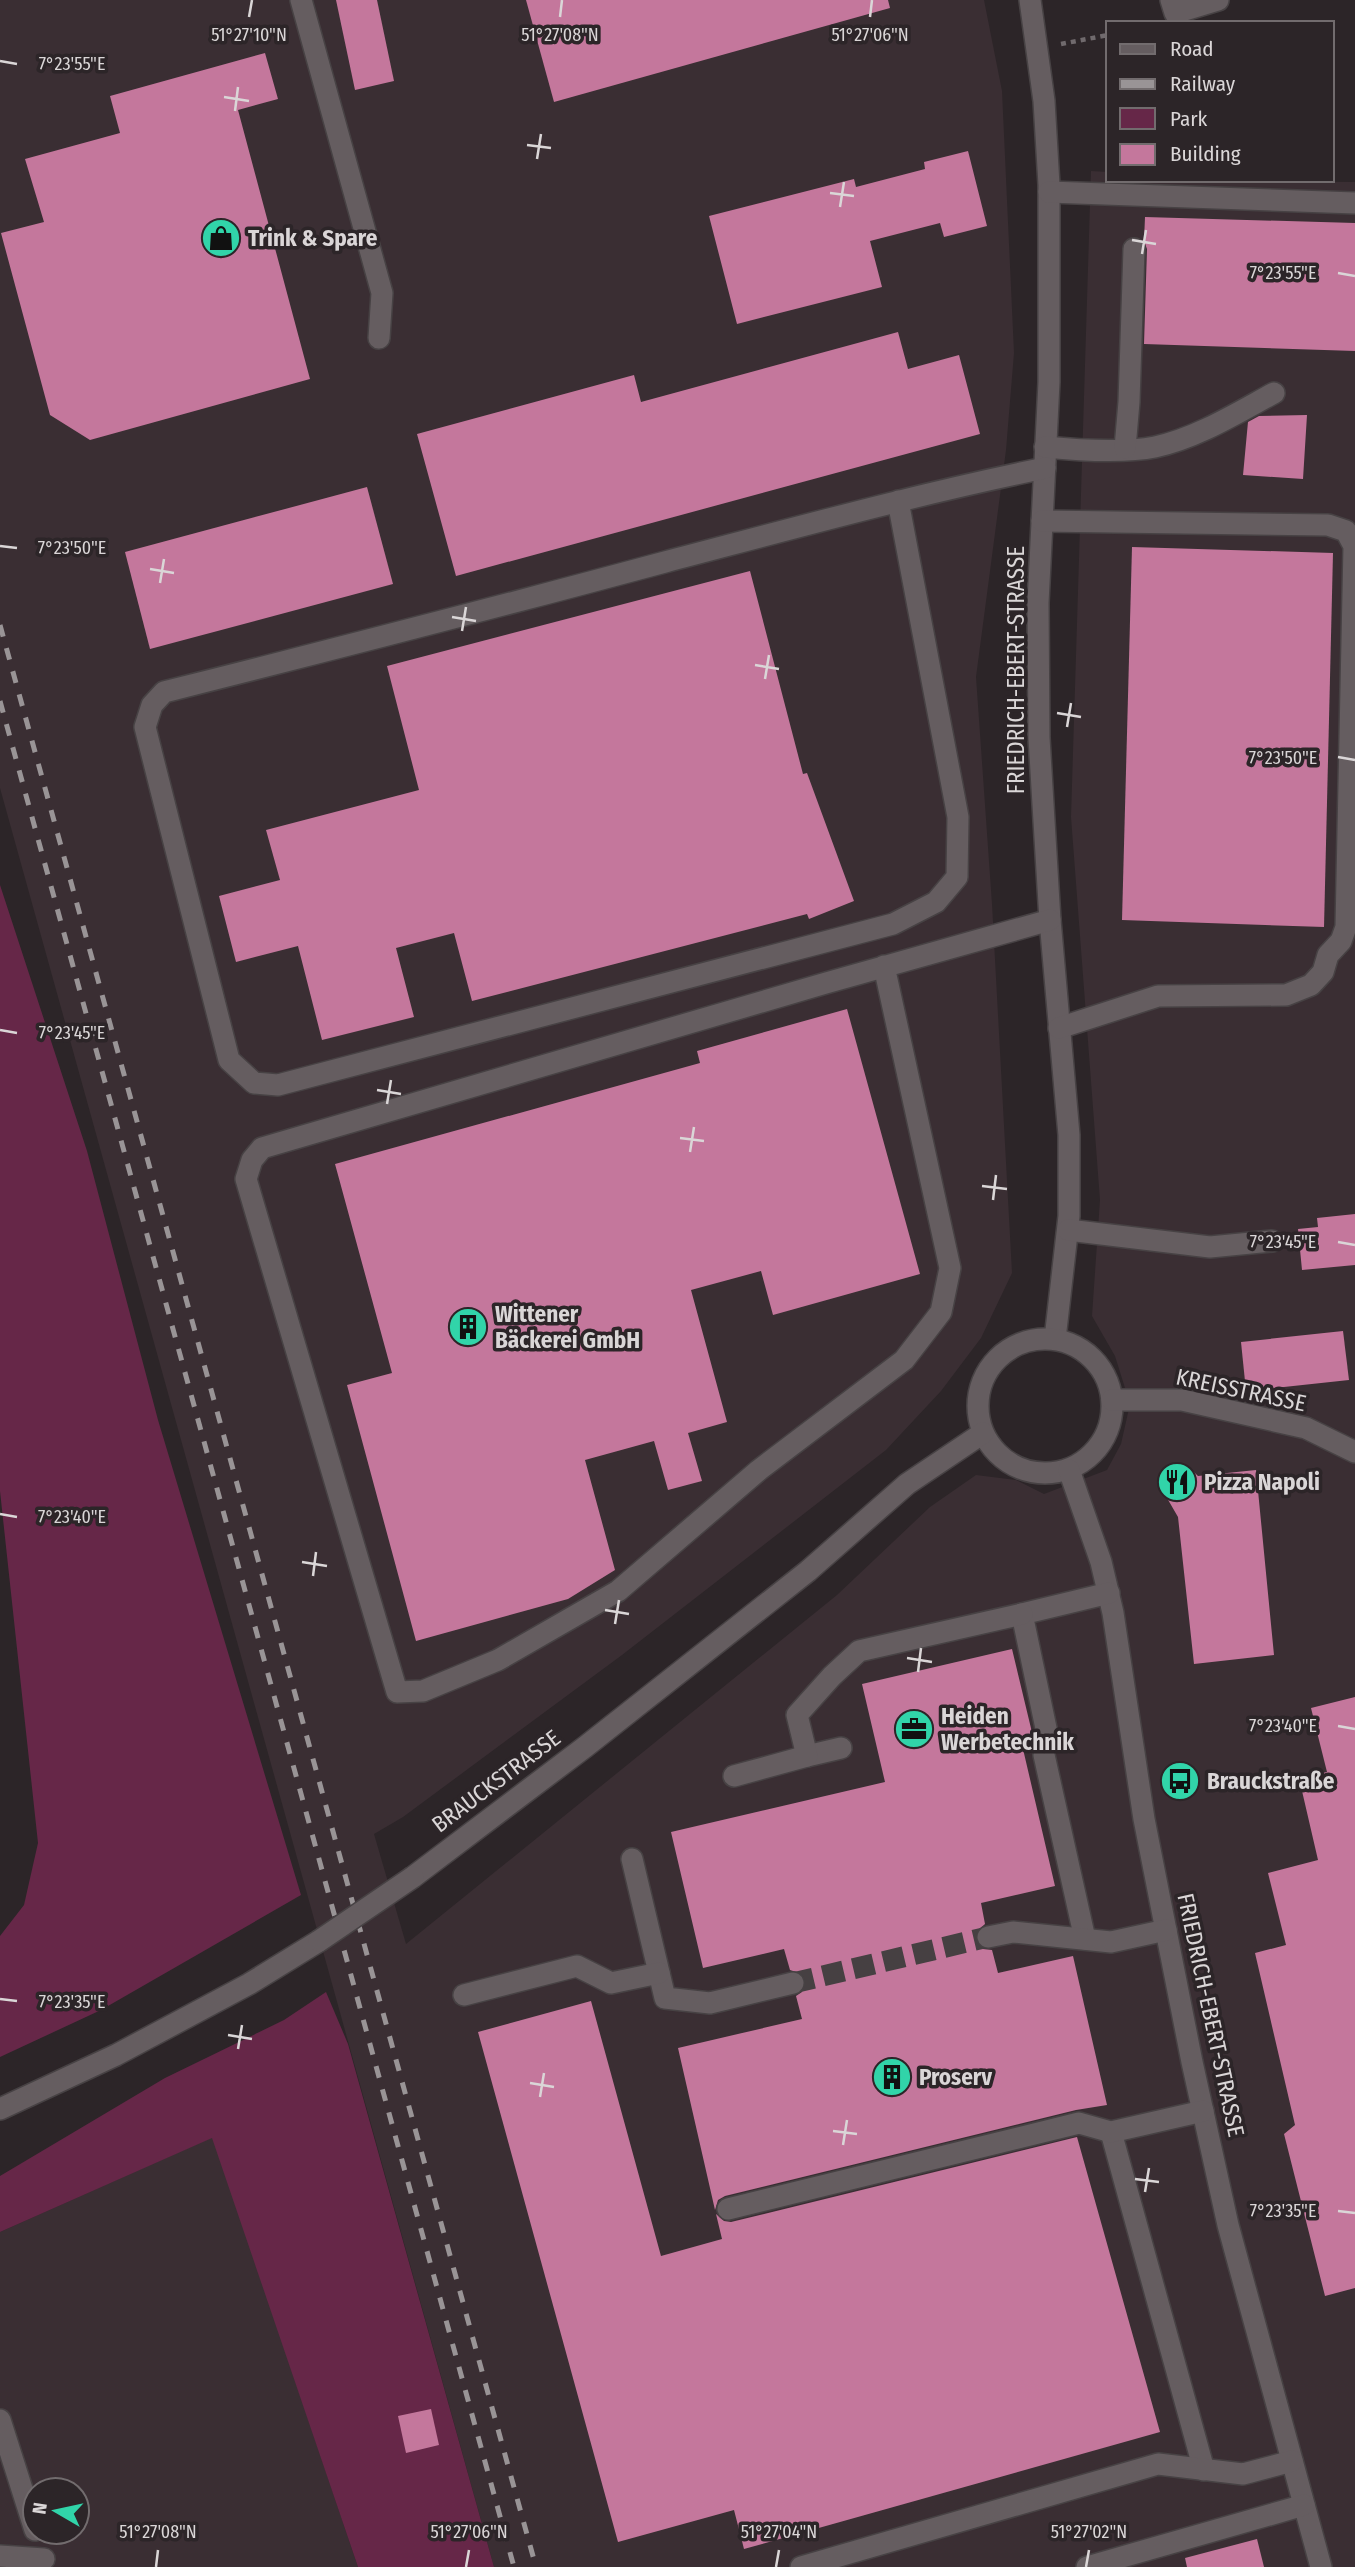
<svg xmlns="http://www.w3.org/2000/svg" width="1355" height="2567" viewBox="0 0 1355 2567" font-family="'Fira Sans Condensed',sans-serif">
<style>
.built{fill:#3a2e33;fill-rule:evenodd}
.green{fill:#662748}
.building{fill:#c4779c}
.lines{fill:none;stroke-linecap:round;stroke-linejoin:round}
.minor-tunnel{stroke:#464042;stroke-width:21;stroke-dasharray:21 10;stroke-linecap:butt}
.minor-casing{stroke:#474244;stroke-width:24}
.path{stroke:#706a6d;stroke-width:4.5;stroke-dasharray:5 5;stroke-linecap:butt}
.minor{stroke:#655d60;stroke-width:21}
.rail{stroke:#999496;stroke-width:5;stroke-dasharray:12 12;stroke-linecap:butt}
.minor-bridge-casing{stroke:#474244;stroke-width:24;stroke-linecap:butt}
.minor-bridge{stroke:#655d60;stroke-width:21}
.ticks{fill:none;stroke:#dad6d7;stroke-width:2.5}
.labels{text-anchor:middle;stroke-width:7;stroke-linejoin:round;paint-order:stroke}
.poi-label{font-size:23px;font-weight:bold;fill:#dad6d7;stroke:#2c2528;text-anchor:start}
.street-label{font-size:23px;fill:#dad6d7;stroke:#2c2528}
.ticks-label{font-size:18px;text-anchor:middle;fill:#dad6d7;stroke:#2c2528;stroke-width:7;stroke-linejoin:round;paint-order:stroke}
</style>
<rect width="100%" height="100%" fill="#2c2528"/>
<g class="built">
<polygon points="0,0 984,0 1002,91 1014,353 1006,450 976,677 992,904 1012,1273 981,1338 941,1391 886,1450 622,1655 403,1817 374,1834 406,1944 837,1595 930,1507 976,1475 1016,1480 1044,1494 1107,1470 1121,1444 1130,1404 1115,1356 1092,1316 1100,1200 1071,817 1091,171 1108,172 1108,180 1355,182 1355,2567 494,2567 0,788"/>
<path d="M213,2137L358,2567H0V2232ZM35,2490H77V2532H35Z"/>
</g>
<g class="green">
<polygon points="0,885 87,1151 158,1420 301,1895 101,2010 0,2057 0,1936 24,1905 38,1843 0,1491"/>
<polygon points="326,1992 348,2044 494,2567 358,2567 212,2138 0,2232 0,2176 165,2078 284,2020"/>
</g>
<g class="building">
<polygon points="336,0 377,0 394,81 355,90"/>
<polygon points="526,0 888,0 890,8 554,102"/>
<polygon points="265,53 278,99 238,110 310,379 90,440 50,415 1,233 44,222 25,159 120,133 110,96"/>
<polygon points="968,151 987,226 944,237 940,223 870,241 882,287 737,324 709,216 854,179 856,187 925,169 924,162"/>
<polygon points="1145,217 1355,223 1355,351 1144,344 1147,249 1144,241"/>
<polygon points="898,332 908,369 959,355 980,434 456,576 417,434 634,375 641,402"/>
<polygon points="1307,415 1303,479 1243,475 1248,422 1259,416"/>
<polygon points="367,487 393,584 150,649 125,552"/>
<polygon points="1132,547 1333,553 1324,927 1122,920"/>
<polygon points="750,571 803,774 807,773 854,901 809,919 807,914 472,1001 454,933 396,948 414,1017 322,1040 298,946 236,962 219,896 280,880 266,830 419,790 387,666"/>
<polygon points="847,1009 920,1274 773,1315 761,1271 691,1290 727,1422 688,1433 702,1481 668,1490 654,1441 585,1460 615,1570 568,1599 416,1641 347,1385 392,1373 335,1164 700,1063 697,1051"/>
<polygon points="1355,1214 1355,1265 1302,1270 1298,1229 1318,1227 1317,1218"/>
<polygon points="1343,1331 1349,1380 1246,1391 1241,1342"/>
<polygon points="1187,1465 1198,1476 1256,1470 1274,1655 1194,1664 1178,1517 1167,1498 1163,1469"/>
<polygon points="1012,1649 1035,1745 1023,1749 1055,1886 981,1903 985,1924 976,1932 975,1940 983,1949 992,1950 998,1973 1073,1956 1107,2105 1076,2110 725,2196 718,2200 715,2210 678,2048 802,2019 796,1996 802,1992 806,1981 802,1974 790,1970 784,1949 703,1968 671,1832 885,1782 862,1684"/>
<polygon points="1355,1697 1355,2288 1325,2296 1284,2134 1295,2125 1255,1953 1286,1945 1268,1873 1318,1860 1299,1778 1327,1772 1311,1708"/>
<polygon points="591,2001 661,2256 722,2239 716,2214 724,2221 731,2222 1077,2137 1160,2432 744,2549 734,2510 618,2542 478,2032"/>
<polygon points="431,2409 439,2445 406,2453 398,2416"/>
<polygon points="1257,2539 1264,2567 1187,2567 1185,2558"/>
</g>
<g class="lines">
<polyline class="minor-tunnel" points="793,1983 988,1937"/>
<g class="minor-casing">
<g id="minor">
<polyline points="301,0 382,293 379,338"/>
<polyline points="1030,0 1044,101 1049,185 1049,382 1038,603 1039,738 1050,920 1069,1135 1069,1216 1055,1339"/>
<polyline points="1171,0 1175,13 1218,0"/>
<polyline points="1049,192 1355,203"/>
<path d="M1045,447C1076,450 1125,453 1155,447C1197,438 1237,413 1274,393"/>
<polyline points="1125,448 1129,402 1134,249"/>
<path d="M898,501L958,817L957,877L936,902L893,924L278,1085L254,1083L229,1060L145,727L152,705L164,692C331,650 498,607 665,562C791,529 917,494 1045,468"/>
<polyline points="1042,521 1328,525 1346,531 1354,546 1346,927 1341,941 1328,955 1323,972 1311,985 1286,995 1158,996 1059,1028"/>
<polyline points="884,966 950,1268 941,1312 904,1360 759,1470 618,1591 498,1660 423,1691 397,1692 246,1179 252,1160 262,1148 826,983 1050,920"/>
<polyline points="1068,1230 1210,1247 1272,1241"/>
<circle cx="1045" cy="1406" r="67"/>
<polyline points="1112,1400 1182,1400 1306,1428 1355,1452"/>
<polyline points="1069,1470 1101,1562 1113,1613 1144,1819 1192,2062 1228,2225 1321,2567"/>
<polyline points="1047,1733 1022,1614 1109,1593"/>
<polyline points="1044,1755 1085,1939"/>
<polyline points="807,1756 841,1748"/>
<polyline points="734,1776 807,1756 797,1715 832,1676 859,1651 1022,1614"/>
<polyline points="632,1859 665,1998 710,2003 793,1983"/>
<polyline points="413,1877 585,1747 808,1571 907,1484 983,1433"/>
<polyline points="988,1937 1013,1932 1111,1942 1166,1930"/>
<polyline points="464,1995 577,1966 611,1983 659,1973"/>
<polyline points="0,2109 116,2055 249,1984 319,1941"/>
<polyline points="1111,2132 1204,2470"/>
<polyline points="728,2209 1079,2123 1111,2132 1203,2111"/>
<polyline points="0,2420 35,2530"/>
<polyline points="0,2556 44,2559"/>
<polyline points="801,2567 1158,2464 1243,2474 1292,2461"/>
<polyline points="1087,2567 1304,2505"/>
</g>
</g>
<polyline class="path" points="1061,44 1108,35"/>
<use href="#minor" class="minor"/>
<g class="rail">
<polyline points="0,625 536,2567"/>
<polyline points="0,701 514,2567"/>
</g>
<g class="minor-bridge-casing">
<polyline id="minor-bridge" points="319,1941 413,1877"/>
</g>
<use href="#minor-bridge" class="minor-bridge"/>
</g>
<path class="ticks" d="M249,17L252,0M560,17L562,0M870,17L872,0M0,61L17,64M224,97L249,101M235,111L238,87M527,145L551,148M537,159L541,134M830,193L854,196M840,207L844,182M1132,240L1156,244M1142,254L1146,230M1338,273L1355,276M0,546L17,548M150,569L174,573M160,583L164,559M452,617L476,621M462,631L466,607M755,665L779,669M765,679L769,655M1057,713L1081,717M1067,727L1071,703M1338,757L1355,760M0,1030L17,1033M377,1090L401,1094M387,1104L391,1080M680,1138L704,1141M690,1152L694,1127M982,1186L1007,1189M993,1200L996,1175M1338,1242L1355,1245M0,1514L17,1517M302,1562L327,1566M313,1576L316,1552M605,1610L629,1614M615,1624L619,1600M907,1658L932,1662M918,1672L921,1648M1338,1726L1355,1729M0,1999L17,2001M228,2035L252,2039M238,2049L242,2025M530,2083L554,2087M540,2097L544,2073M833,2131L857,2134M843,2145L847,2120M1135,2179L1159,2182M1145,2192L1149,2168M1338,2211L1355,2213M156,2567L158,2550M466,2567L469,2550M776,2567L779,2550M1086,2567L1089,2550"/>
<defs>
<g id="shop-disc" transform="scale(2.0125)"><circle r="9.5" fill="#31d4a9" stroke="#2c2528"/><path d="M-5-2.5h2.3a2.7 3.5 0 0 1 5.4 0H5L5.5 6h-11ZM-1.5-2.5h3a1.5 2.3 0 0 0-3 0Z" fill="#111"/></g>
<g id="building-disc" transform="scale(2.0125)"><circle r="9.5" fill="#31d4a9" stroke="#2c2528"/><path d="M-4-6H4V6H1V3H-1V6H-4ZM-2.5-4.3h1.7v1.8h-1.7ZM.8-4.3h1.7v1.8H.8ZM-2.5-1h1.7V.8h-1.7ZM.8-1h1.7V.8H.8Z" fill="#111"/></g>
<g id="restaurant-disc" transform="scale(2.0125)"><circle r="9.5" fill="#31d4a9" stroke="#2c2528"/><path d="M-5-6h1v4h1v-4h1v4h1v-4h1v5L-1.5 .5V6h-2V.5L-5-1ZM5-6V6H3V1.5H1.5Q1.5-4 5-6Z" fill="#111"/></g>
<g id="office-disc" transform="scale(2.0125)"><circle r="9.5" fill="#31d4a9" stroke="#2c2528"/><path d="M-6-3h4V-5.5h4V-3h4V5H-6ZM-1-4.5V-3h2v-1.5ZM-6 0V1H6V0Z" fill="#111"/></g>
<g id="bus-disc" transform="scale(2.0125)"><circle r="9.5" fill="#31d4a9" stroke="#2c2528"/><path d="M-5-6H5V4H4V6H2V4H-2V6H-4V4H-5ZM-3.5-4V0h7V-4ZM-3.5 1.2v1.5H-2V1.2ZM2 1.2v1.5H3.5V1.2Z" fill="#111"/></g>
</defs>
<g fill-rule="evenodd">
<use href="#shop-disc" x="221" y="238"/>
<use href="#building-disc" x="468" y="1327"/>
<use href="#restaurant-disc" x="1177" y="1482"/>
<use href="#office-disc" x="914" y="1729"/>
<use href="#bus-disc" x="1180" y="1781"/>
<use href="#building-disc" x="892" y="2077"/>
</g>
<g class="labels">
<g class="poi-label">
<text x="248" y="246">Trink &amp; Spare</text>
<text x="495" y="1322">Wittener<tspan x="495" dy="26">Bäckerei GmbH</tspan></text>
<text x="1204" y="1490">Pizza Napoli</text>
<text x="941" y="1724">Heiden<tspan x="941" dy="26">Werbetechnik</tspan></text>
<text x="1207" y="1789">Brauckstraße</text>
<text x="919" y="2085">Proserv</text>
</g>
<g class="street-label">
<text transform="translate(1016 670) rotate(-90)" y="8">FRIEDRICH-EBERT-STRASSE</text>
<text transform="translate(1241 1390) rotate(12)" y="8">KREISSTRASSE</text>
<text transform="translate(496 1781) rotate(-37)" y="8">BRAUCKSTRASSE</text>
<text transform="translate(1211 2015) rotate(78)" y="8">FRIEDRICH-EBERT-STRASSE</text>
</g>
</g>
<g class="ticks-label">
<text x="560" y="41">51°27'08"N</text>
<text x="870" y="41">51°27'06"N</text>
<text x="249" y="41">51°27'10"N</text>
<text x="72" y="70">7°23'55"E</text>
<text x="1283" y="279">7°23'55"E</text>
<text x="72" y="554">7°23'50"E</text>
<text x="1283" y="764">7°23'50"E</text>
<text x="72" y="1039">7°23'45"E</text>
<text x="1283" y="1248">7°23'45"E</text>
<text x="72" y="1523">7°23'40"E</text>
<text x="1283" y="1732">7°23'40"E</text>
<text x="72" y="2008">7°23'35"E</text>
<text x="1283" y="2217">7°23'35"E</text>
<text x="158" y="2538">51°27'08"N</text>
<text x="469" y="2538">51°27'06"N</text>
<text x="779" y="2538">51°27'04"N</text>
<text x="1089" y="2538">51°27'02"N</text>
</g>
<rect x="1106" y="21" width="228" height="161" fill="#2c2528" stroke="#726c6e" stroke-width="2"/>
<rect x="1120" y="44" width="35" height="10" fill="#655d60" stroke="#726c6e" stroke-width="2"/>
<text x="1170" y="56" font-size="21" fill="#dad6d7">Road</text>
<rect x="1120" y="79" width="35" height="10" fill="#999496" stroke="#726c6e" stroke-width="2"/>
<text x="1170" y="91" font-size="21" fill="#dad6d7">Railway</text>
<rect x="1120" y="108" width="35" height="21" fill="#662748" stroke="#726c6e" stroke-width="2"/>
<text x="1170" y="126" font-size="21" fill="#dad6d7">Park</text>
<rect x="1120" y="144" width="35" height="21" fill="#c4779c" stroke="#726c6e" stroke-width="2"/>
<text x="1170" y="161" font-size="21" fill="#dad6d7">Building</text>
<g transform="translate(56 2511) rotate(279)"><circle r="33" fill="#2c2528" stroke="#726c6e" stroke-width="2"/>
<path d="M0-5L12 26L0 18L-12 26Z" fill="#31d4a9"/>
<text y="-10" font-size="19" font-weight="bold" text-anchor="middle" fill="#dad6d7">N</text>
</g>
</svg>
